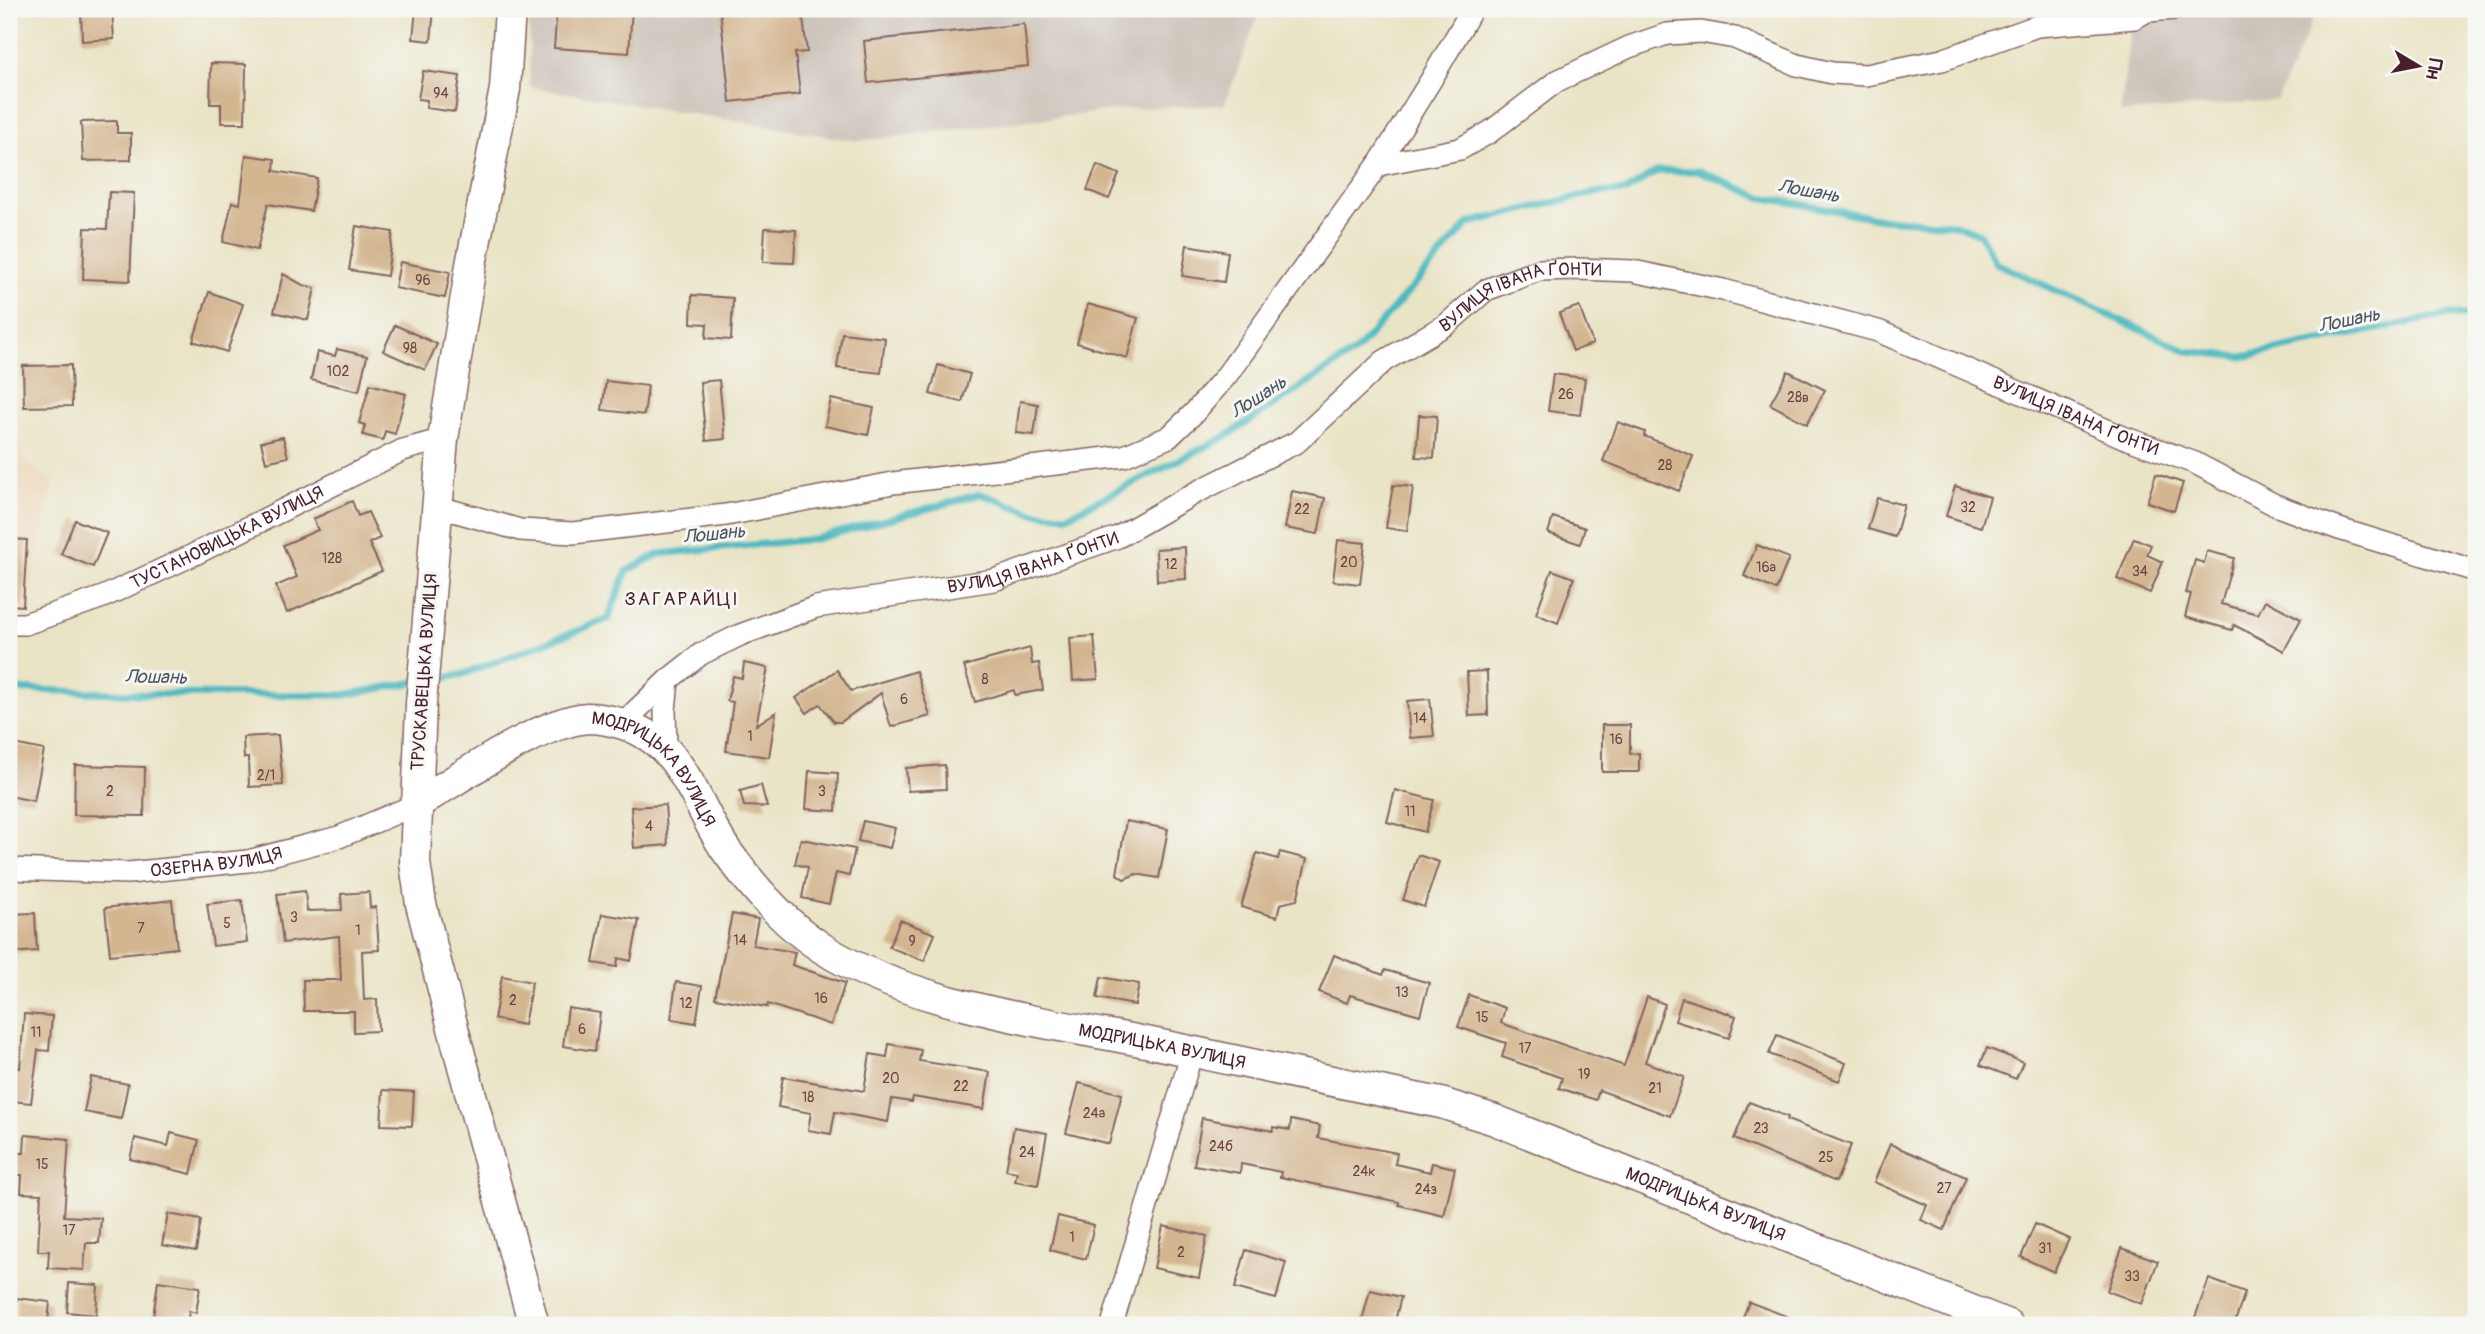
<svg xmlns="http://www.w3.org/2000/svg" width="2485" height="1334" viewBox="0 0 2485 1334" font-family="Pangolin,sans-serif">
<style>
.built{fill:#edd7bb}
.industrial{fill:#ccc2b9}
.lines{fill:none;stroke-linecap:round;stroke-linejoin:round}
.stream{stroke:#4bbac1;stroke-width:7}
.building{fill:#d3b590}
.street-casing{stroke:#826461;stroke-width:24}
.secondary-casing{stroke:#826461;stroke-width:33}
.street{stroke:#fff;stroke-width:21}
.secondary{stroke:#fff;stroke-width:30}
.labels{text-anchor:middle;stroke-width:6;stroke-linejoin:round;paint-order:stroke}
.number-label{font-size:14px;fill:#6c4444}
.street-label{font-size:18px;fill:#4a1f2b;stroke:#f6f6f2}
.water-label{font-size:19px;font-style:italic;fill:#4a5560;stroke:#f6f6f2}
.neighbourhood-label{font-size:19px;letter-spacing:2px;fill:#4a1f2b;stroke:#f6f6f2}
</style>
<rect width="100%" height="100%" fill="#f6f6f2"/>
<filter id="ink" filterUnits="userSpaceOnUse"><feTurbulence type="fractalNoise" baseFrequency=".0143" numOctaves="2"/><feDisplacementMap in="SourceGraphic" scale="14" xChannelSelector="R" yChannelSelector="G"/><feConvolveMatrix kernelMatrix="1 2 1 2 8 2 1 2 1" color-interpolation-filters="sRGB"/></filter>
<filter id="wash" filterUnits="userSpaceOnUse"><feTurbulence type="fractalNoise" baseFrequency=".00686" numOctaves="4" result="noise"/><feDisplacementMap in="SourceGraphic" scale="28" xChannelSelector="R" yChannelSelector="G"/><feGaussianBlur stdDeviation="1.57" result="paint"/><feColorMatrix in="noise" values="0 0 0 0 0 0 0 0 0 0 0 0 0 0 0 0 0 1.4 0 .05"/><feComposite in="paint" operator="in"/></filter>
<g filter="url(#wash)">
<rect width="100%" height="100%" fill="#eae4c6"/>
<polygon class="built" points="9,427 27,463 54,481 26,614 9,614"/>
<g class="industrial">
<polygon points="529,9 1261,9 1224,105 1125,109 858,141 530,87"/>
<polygon points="2133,9 2317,9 2277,100 2120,113"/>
</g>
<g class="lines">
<g class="stream">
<polyline points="432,680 461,675 608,619 627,571 659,554 815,539 981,494 1033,513 1067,516 1225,437 1356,351 1469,223 1594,193 1626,191 1658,171 1699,171 1760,197 1882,219 1955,224 1980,234 1996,263 2187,351 2242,357 2446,315 2476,315"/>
<polyline points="9,689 141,694 343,695 416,682"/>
</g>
</g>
<g id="blocks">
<g class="building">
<polygon points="81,9 112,9 114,39 82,41"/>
<polygon points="416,9 434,9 431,41 413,39"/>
<polygon points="557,9 632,9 629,53 554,48"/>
<polygon points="720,9 802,9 807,52 795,53 800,94 730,102"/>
<polygon points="1024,24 1028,66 868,83 864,41"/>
<polygon points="211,63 246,64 245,123 221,123 221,104 210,104"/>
<polygon points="423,71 460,76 455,112 426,108 427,100 418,99"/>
<polygon points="117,121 117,133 131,133 131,160 83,161 81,122"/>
<polygon points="246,155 275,159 274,171 317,178 311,211 268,204 257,250 223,242 232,202 240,204"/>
<polygon points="1097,165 1119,174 1109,199 1087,190"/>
<polygon points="109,192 134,193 130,281 83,279 85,228 107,229"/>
<polygon points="356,226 393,232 387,276 349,270"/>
<polygon points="765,228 796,230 794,263 763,262"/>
<polygon points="1187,245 1228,252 1224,282 1182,276"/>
<polygon points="400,262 450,272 445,298 395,288"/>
<polygon points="283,274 303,285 315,288 308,320 274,312"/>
<polygon points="209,292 243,304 227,352 193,341"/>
<polygon points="692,295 733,298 731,340 706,338 707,324 691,323"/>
<polygon points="1088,304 1138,318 1127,358 1077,343"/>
<polygon points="1579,306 1593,344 1573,351 1559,313"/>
<polygon points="395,325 437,344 425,370 383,351"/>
<polygon points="842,333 885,338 881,373 837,368"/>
<polygon points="337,349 367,356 359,391 311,380 317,352 335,356"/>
<polygon points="71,365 72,406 24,407 23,366"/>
<polygon points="938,365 970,374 962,402 930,394"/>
<polygon points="1788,371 1825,390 1807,424 1770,404"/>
<polygon points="1553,374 1585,378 1580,415 1548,411"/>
<polygon points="719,380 725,439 706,441 700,382"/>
<polygon points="606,381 648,386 644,415 602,410"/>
<polygon points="370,384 406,394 395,434 385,431 383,440 363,435 365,425 359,423"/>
<polygon points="831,399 874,408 868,435 825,426"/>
<polygon points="1020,401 1038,404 1034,435 1016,433"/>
<polygon points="1419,415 1437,416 1434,458 1416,457"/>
<polygon points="1618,422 1645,432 1644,436 1693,456 1679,491 1603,461"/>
<polygon points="283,437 288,457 266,462 261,442"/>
<polygon points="2156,474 2183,483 2174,511 2147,502"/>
<polygon points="1393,485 1413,487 1407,531 1386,528"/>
<polygon points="1955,486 1990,497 1981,527 1946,516"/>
<polygon points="1292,491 1325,498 1318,534 1285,528"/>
<polygon points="1877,498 1904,505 1895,537 1868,529"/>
<polygon points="352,501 358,516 368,512 380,538 369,543 382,571 287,613 276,586 297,577 283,545 318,530 313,519"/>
<polygon points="1553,517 1585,528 1580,544 1548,533"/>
<polygon points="75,520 107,533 93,567 61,554"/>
<polygon points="2134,538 2151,545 2147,555 2163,562 2150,593 2117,579"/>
<polygon points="9,539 27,540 23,606 9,605"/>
<polygon points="1338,540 1365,543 1360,584 1333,581"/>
<polygon points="1757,545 1789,558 1776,590 1744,576"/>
<polygon points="1185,547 1186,579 1157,581 1156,549"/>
<polygon points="2207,551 2234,558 2221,604 2258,614 2265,600 2301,619 2284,651 2234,625 2232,630 2185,617 2191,594 2186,593 2195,560 2204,563"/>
<polygon points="1552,570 1574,578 1558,623 1536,614"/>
<polygon points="1094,636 1098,679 1073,681 1070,638"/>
<polygon points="1030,648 1032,664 1039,663 1043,690 1015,695 1014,690 975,702 964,666"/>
<polygon points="744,663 768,668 756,725 776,712 769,757 726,751 733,702 727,701 733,676 742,678"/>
<polygon points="837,670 851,691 916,671 930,716 891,727 881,693 841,722 834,722 820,704 807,713 796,698"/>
<polygon points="1487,671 1488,715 1469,716 1467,672"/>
<polygon points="1430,699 1434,736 1410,738 1407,701"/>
<polygon points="1602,725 1630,725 1630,754 1639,753 1639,772 1602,772"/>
<polygon points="278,735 283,785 249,787 248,758 244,758 243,737"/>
<polygon points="9,743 44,750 34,801 9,796"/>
<polygon points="75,765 145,767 144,816 74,815"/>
<polygon points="945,765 946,789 908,791 906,768"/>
<polygon points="809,771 838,773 836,811 806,809"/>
<polygon points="761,785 767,807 744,806 740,791"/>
<polygon points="1395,790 1434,800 1425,832 1387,822"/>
<polygon points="665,805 668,845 634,848 631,807"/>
<polygon points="863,821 895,828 890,848 858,841"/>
<polygon points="1126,821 1168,829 1159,878 1136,874 1124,879 1117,874"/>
<polygon points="801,839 855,849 849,876 836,873 829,904 802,898 808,867 795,864"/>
<polygon points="1280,852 1307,859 1297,900 1280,904 1277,917 1241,907 1257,853 1278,859"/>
<polygon points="1418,855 1439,862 1424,907 1403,900"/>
<polygon points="305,891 307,911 342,910 341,894 369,892 370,908 376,907 379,950 362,951 364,1000 377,999 378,1031 354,1032 354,1011 304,1011 303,980 341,980 339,936 283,943 277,894"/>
<polygon points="172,900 177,948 110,955 105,908"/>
<polygon points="242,900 247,942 213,946 207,904"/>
<polygon points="35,913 37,951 9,953 9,914"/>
<polygon points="602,914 639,920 631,961 618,958 617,967 593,963"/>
<polygon points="732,914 758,919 753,945 795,952 792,965 845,983 831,1025 768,1004 767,1007 715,998"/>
<polygon points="900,920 935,934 924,961 889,947"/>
<polygon points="1334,955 1383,975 1385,970 1429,983 1420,1015 1350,995 1347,1003 1319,992"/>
<polygon points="502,976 532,982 524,1025 494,1019"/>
<polygon points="1101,977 1139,984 1135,1005 1097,998"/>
<polygon points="676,982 702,986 696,1023 671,1019"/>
<polygon points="1469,995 1505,1008 1501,1023 1624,1066 1647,997 1665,1004 1645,1062 1684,1077 1670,1116 1599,1090 1596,1100 1559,1088 1562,1078 1502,1057 1506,1043 1458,1027"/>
<polygon points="1682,998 1736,1016 1729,1038 1675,1021"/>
<polygon points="568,1008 600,1013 595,1051 563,1046"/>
<polygon points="24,1014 52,1016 49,1051 38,1050 31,1103 11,1101 15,1067 20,1068"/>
<polygon points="1777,1035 1846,1063 1839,1081 1769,1054"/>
<polygon points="889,1044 921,1050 919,1061 990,1072 984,1109 913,1097 912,1102 892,1099 888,1122 835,1112 831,1134 808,1130 811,1113 778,1107 783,1077 864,1091 870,1054 887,1057"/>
<polygon points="1987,1048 2023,1062 2016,1079 1980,1065"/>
<polygon points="91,1077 128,1084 121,1119 84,1112"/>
<polygon points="1079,1083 1122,1094 1109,1144 1066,1133"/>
<polygon points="383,1090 414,1092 412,1126 381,1125"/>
<polygon points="1749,1102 1788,1117 1787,1120 1851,1145 1836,1182 1734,1139"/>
<polygon points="1202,1118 1273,1131 1273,1127 1290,1130 1291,1120 1320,1126 1318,1138 1397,1153 1395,1164 1430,1172 1432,1163 1455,1168 1444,1216 1399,1205 1399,1202 1280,1177 1281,1172 1241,1164 1240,1173 1194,1165"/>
<polygon points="1014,1127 1047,1133 1038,1185 1015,1181 1017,1172 1006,1170"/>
<polygon points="171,1133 199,1140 191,1174 130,1159 135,1138 168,1146"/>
<polygon points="25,1135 69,1139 64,1216 101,1218 99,1243 86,1243 84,1270 48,1268 49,1251 38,1251 41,1194 21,1193 22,1175 16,1175 17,1153 24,1153"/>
<polygon points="1890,1144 1966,1177 1944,1230 1921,1220 1927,1205 1874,1182"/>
<polygon points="168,1214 201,1220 196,1251 162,1245"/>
<polygon points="1058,1216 1094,1225 1086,1259 1050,1250"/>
<polygon points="2035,1224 2069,1239 2054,1272 2021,1257"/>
<polygon points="1163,1226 1207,1236 1199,1278 1154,1268"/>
<polygon points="2122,1248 2158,1261 2142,1304 2107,1291"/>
<polygon points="1246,1250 1286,1262 1276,1299 1235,1288"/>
<polygon points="2209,1279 2245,1292 2234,1325 2210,1325 2194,1320"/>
<polygon points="158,1281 200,1287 196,1313 189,1311 187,1325 152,1325"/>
<polygon points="69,1283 98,1285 96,1315 67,1312"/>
<polygon points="1370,1290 1401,1297 1394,1325 1361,1325"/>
<polygon points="17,1298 50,1302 48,1322 15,1318"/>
<polygon points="1749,1302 1807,1324 1807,1325 1740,1325"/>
</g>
</g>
</g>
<g filter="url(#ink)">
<use href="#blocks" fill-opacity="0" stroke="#826461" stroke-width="2"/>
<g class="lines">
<g class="street-casing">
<g id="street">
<polyline points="1378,165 1460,149 1490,132 1557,81 1629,47 1667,34 1701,32 1735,38 1797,65 1832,73 1866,75 1942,60 2037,26 2135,18 2147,11 2175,9"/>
<polyline points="436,506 520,530 573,533 726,515 893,483 1124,456 1169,437 1194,413 1226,376 1378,165 1431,80 1472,9"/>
<path id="s1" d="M9,624H25L103,597L193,555L403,450L443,439"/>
<path id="s2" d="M622,724L668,680L701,654L740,635L816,607L994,580L1118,537L1195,493L1297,442L1384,361L1447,324L1486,290L1539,270L1578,269L1633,271L1723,290L1878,331L2123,437L2195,463L2275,505L2339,529L2476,571"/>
<polyline points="666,748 665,710 668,680"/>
<path id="s3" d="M9,869L128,873L248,861L339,837L415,805"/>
<polyline points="1112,1325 1192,1052"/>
</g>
</g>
<g class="secondary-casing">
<g id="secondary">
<polyline points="510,9 505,89 471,265 443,439 421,704 415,863 421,904 460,1055 534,1325"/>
<path id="s4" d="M415,805C457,780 540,721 588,718C598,718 613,721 623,724C686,744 694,806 728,853C749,882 780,918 809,939C893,1002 1043,1022 1146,1042C1244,1062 1342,1084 1441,1103L1495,1120L2008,1325"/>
</g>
</g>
<use href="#street" class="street"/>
<use href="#secondary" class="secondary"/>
</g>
</g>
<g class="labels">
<g class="number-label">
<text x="441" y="98">94</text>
<text x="423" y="285">96</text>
<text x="410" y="353">98</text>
<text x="338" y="376">102</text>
<text x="1566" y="399">26</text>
<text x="1798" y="402">28в</text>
<text x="1665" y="470">28</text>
<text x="1968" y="512">32</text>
<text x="1302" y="514">22</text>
<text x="332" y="563">128</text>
<text x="1349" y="567">20</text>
<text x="1171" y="569">12</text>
<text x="1766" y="572">16а</text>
<text x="2140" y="576">34</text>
<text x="985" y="684">8</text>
<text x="904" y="704">6</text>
<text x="1420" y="723">14</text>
<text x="750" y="741">1</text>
<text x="1616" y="744">16</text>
<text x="266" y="780">2/1</text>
<text x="110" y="796">2</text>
<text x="822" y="796">3</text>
<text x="1410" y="816">11</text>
<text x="649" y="831">4</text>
<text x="294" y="922">3</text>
<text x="227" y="928">5</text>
<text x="141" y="933">7</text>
<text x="358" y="935">1</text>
<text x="740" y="945">14</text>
<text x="912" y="946">9</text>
<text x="1402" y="997">13</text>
<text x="821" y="1003">16</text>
<text x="513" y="1005">2</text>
<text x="686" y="1008">12</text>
<text x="1482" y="1022">15</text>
<text x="582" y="1034">6</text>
<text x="36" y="1037">11</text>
<text x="1525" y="1053">17</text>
<text x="1584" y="1079">19</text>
<text x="891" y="1083">20</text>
<text x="961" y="1091">22</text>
<text x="1655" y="1093">21</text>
<text x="808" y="1102">18</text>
<text x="1094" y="1118">24а</text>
<text x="1761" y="1133">23</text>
<text x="1221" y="1151">24б</text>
<text x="1027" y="1157">24</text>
<text x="1826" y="1162">25</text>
<text x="42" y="1169">15</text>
<text x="1364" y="1176">24к</text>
<text x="1944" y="1193">27</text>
<text x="1426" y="1194">24з</text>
<text x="69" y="1235">17</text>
<text x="1072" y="1242">1</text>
<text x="2045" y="1253">31</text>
<text x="1181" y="1257">2</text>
<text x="2132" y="1281">33</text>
</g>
<g class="street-label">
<text dy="6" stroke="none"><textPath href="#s2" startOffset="1018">ВУЛИЦЯ ІВАНА ҐОНТИ</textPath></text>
<text dy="6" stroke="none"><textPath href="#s2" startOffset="1606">ВУЛИЦЯ ІВАНА ҐОНТИ</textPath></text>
<text dy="6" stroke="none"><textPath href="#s1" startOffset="236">ТУСТАНОВИЦЬКА ВУЛИЦЯ</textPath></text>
<text dy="6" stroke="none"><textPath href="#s2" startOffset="452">ВУЛИЦЯ ІВАНА ҐОНТИ</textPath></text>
<text transform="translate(424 672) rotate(-86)" y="6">ТРУСКАВЕЦЬКА ВУЛИЦЯ</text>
<text dy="6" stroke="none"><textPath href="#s4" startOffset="284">МОДРИЦЬКА ВУЛИЦЯ</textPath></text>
<text dy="6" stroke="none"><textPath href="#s3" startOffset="208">ОЗЕРНА ВУЛИЦЯ</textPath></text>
<text dy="6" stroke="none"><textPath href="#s4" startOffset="892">МОДРИЦЬКА ВУЛИЦЯ</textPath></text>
<text dy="6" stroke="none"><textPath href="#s4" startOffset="1460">МОДРИЦЬКА ВУЛИЦЯ</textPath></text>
</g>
<g class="water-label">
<text transform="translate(1809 190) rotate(10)" y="7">Лошань</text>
<text transform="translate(2349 319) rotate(-12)" y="7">Лошань</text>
<text transform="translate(1258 396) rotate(-33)" y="7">Лошань</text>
<text transform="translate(714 533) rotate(-6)" y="7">Лошань</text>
<text transform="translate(156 676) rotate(1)" y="7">Лошань</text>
</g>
<g class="neighbourhood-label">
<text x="682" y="605">ЗАГАРАЙЦІ</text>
</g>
</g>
<rect width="2485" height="1334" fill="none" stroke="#f6f6f2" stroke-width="35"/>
<g transform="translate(2418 66) rotate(100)" stroke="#f6f6f2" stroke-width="5" paint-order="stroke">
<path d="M0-5L12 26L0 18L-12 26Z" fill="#4a1f2b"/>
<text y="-10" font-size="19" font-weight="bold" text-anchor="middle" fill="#4a1f2b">Пн</text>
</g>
</svg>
